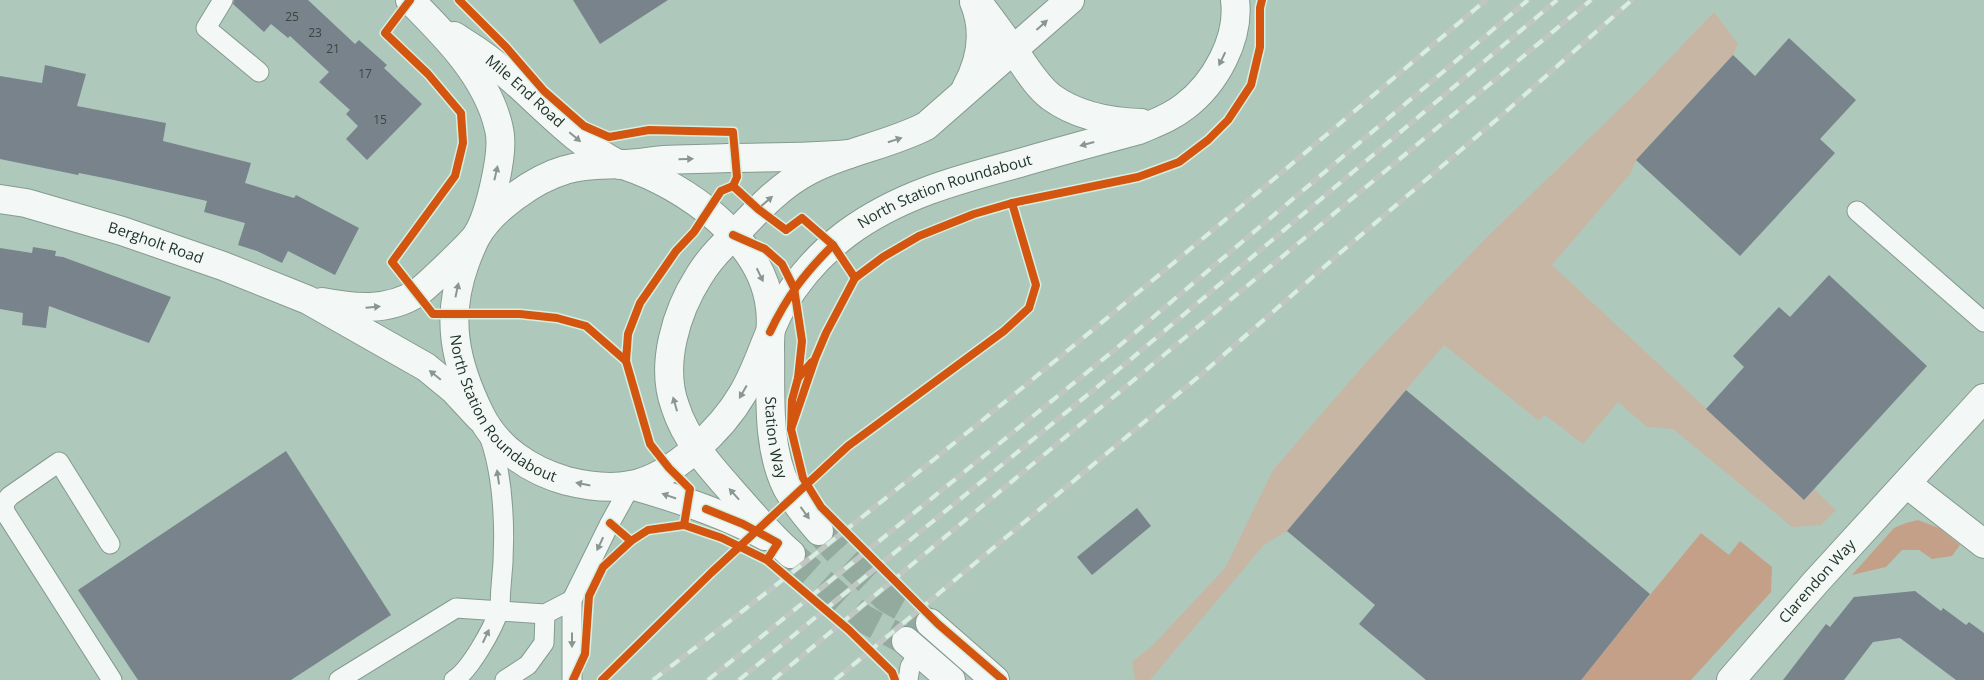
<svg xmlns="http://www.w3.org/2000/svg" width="1984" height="680" viewBox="0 0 1984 680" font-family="'Open Sans',sans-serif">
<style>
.green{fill:#c8b6a4}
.forest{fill:#c5a088}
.building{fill:#78838b}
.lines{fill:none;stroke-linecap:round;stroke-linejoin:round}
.primary-tunnel{stroke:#92ab9e;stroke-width:28;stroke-dasharray:28 14;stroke-linecap:butt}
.lane-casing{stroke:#859a90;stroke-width:21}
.street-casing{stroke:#859a90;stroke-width:30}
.secondary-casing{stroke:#859a90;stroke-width:30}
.primary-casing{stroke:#859a90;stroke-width:30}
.lane{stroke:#f3f7f5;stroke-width:19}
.street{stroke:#f3f7f5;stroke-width:28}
.secondary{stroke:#f3f7f5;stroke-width:28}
.primary{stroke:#f3f7f5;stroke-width:28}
.rail-casing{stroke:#bfc6c3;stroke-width:5.5}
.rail{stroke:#d6efe1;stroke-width:4;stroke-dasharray:11;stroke-linecap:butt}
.cycleway-casing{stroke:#d6efe1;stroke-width:11}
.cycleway{stroke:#d4550f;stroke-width:8}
.oneway{fill:#8a9690}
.labels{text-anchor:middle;stroke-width:5;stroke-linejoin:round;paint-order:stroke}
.number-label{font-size:12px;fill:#364842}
.street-label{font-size:15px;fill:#20352a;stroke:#d6efe1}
</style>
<rect width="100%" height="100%" fill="#aec9bb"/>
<polygon class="green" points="1714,12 1738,44 1733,55 1636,160 1631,173 1552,265 1804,499 1814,489 1836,510 1821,525 1792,527 1673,429 1647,427 1618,402 1583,444 1545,415 1539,421 1444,345 1287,531 1264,545 1150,680 1135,680 1132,662 1153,645 1225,568 1273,470 1369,359 1489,235 1641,88"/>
<g class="forest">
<polygon points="1918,520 1939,528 1960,545 1952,556 1932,559 1919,550 1902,550 1886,567 1852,575 1894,528 1906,523"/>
<polygon points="1701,533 1729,555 1740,541 1772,567 1771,592 1691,680 1580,680"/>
</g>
<g class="building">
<polygon points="234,0 308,0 355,44 359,40 387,65 384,68 422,104 367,160 346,139 358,126 346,114 350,110 319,82 329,72 290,36 288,38 271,24 264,32 233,4"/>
<polygon points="573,0 668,0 600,44"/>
<polygon points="1789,38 1856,100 1820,139 1835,153 1740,256 1636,160 1733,55 1755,76"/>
<polygon points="45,65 86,74 77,106 166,123 163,141 251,163 245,183 294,198 296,195 359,228 335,275 288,251 282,263 257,251 238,245 245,223 204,212 207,201 114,180 79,173 78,175 0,159 0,76 42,83"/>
<polygon points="33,247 56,251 55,256 63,257 171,297 149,343 49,306 46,328 22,325 23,313 0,309 0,248 32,253"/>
<polygon points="1829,275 1927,366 1804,500 1706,409 1744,367 1733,356 1779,307 1790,317"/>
<polygon points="1406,390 1650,594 1581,680 1426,680 1359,624 1375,605 1287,531"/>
<polygon points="286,451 391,615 291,680 138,680 78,590"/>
<polygon points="1137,508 1151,526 1092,575 1077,557"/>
<polygon points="1915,591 1941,611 1943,608 1966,625 1969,622 1984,633 1984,680 1956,680 1900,638 1873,642 1844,680 1783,680 1826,624 1830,627 1854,597"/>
</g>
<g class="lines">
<g class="primary-tunnel">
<polyline points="819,531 838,552 886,598 930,623"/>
<polyline points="791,554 862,618 906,641"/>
</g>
<g class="lane-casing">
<g id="lane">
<polyline points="223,0 206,28 259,72"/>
<polyline points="1857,211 1984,322"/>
<polyline points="110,544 59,462 10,496 4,503 5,512 112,680"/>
<polyline points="339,680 456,608 545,614 572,600"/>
<path d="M454,680C470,670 493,629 499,610C501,603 500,595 501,587C506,540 505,477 488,433"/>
<polyline points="505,680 528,665 544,643 545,614"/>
<polyline points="572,680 572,600 610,523 631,485"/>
<polyline points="908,680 910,667 919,653"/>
</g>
</g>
<g class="street-casing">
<g id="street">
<polyline points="1907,484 1984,544"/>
<path id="s1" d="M1731,680L1815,583L1984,398"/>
</g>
</g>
<g class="secondary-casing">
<g id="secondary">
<path id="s2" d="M454,36C469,46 485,55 498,67C540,101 570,140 620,165"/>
<path id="s3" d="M0,199L26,203L122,231L223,266L308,300L426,367L454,390L480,418"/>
<path d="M322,302C353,308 388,312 417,293C425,288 472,243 477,235C489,216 505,152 499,129C488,78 446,36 410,0"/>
</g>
</g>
<g class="primary-casing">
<g id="primary">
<path d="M976,0C991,19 1005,39 1019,58C1028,71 1038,87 1051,97C1077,116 1109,122 1141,123"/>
<path d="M966,88C981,61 986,31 974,2"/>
<path id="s4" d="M849,154C808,158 768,157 728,158C707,159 685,159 664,160C650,161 636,164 621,164C602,165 584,164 565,170C534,179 492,209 476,237C472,245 468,255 465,263C445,318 455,363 480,414C497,449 531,471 567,481C587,486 610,489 631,485C673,477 722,429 743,393C759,366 766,336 781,308C797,280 820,254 846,234C897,196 956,180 1016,164C1057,152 1098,141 1139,130C1155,123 1170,118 1184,107C1215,84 1240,39 1235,0"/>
<path id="s5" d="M626,166C686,186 763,241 770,308C772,321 770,334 770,346C771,392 766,446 787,488C795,503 808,518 819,531"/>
<path d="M631,485C677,498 723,513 765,536"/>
<path d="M791,554C770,536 754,516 736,496C712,469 686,441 675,406C660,365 676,312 699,276C708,261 720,248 733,236C756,212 780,185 810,170C847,151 889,145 926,126L1070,0"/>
<polyline points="930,623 995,680"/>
<polyline points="906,641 951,680"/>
</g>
</g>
<use href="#lane" class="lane"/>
<use href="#street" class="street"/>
<use href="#secondary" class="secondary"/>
<use href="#primary" class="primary"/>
<g class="rail-casing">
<g id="rail">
<path d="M653,680C938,463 1212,232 1486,0"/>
<polyline points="708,680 1112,352 1528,0"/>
<polyline points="739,680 1124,365 1557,0"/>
<polyline points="773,680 1591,0"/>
<polyline points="835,680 1203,373 1340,253 1502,115 1632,0"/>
</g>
</g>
<use href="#rail" class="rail"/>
<g class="cycleway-casing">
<g id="cycleway">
<polyline points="410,0 385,33 428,74 461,113 463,143 455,176 392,262 433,314 520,314 557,318 586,326 626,361 650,444 669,468 690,489 684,525"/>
<polyline points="459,0 506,47 544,91 584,126 609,137 649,130 733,132 737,177 733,186 758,209 786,230 802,218 833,245 855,278"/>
<polyline points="733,235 765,249 782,264 794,288 802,341 798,378"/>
<path d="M770,332C787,296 805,273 833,245"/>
<polyline points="626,361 628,334 640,303 676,251 694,232 721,191 733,186"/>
<polyline points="812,362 798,378 792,400 791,429 803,478 821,507 938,624 1003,680"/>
<polyline points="791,429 815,359 826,333 855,278 883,257 919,236 974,214 1012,203 1138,177 1179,162 1208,140 1228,120 1251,85 1260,47 1260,8 1262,0"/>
<polyline points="610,523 631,541 648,530 684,525 722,538 767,560 778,543 743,524 706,509"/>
<polyline points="767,560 849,630 892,672 895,680"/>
<polyline points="573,680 585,654 589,596 603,567 631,541"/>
<polyline points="602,680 711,573 848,446 1004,331 1029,308 1036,285 1012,203"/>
</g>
</g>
<use href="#cycleway" class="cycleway"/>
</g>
<defs><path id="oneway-solid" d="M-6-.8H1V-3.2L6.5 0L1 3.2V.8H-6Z" transform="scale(1.25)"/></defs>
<g class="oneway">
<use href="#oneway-solid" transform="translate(1042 25) rotate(-42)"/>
<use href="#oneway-solid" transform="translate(1222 59) rotate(116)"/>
<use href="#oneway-solid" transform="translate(575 137) rotate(40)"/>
<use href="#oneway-solid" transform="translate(895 140) rotate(-18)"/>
<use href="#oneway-solid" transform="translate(1087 144) rotate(165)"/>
<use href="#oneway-solid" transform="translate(686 159) rotate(-2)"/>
<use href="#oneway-solid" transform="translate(496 173) rotate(-77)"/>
<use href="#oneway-solid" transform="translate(767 201) rotate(-41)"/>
<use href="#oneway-solid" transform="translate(760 275) rotate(64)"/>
<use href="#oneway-solid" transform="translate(457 290) rotate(-78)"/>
<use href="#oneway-solid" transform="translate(373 307) rotate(-5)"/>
<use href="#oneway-solid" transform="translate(435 375) rotate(-141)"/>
<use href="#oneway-solid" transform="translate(743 392) rotate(120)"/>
<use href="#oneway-solid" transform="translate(675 404) rotate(-106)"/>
<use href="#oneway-solid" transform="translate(498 477) rotate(-98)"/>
<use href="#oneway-solid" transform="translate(583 484) rotate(-169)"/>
<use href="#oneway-solid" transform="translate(734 494) rotate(-132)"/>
<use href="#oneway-solid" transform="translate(669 496) rotate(-161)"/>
<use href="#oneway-solid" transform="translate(805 513) rotate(54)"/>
<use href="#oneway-solid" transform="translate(600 544) rotate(115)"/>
<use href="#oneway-solid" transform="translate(486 636) rotate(-65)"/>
<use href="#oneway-solid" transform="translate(572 640) rotate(90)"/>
</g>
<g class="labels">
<g class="number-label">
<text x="292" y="21">25</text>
<text x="315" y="37">23</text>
<text x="333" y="53">21</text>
<text x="365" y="78">17</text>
<text x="380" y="124">15</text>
</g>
<g class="street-label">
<text dy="5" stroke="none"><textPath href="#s2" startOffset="90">Mile End Road</textPath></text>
<text dy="5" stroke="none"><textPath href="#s4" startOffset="1210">North Station Roundabout</textPath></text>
<text dy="5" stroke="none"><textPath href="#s3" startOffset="162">Bergholt Road</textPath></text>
<text dy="5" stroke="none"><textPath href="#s4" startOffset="592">North Station Roundabout</textPath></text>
<text dy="5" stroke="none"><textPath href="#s5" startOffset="342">Station Way</textPath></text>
<text dy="5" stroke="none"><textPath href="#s1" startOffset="131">Clarendon Way</textPath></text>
</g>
</g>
</svg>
